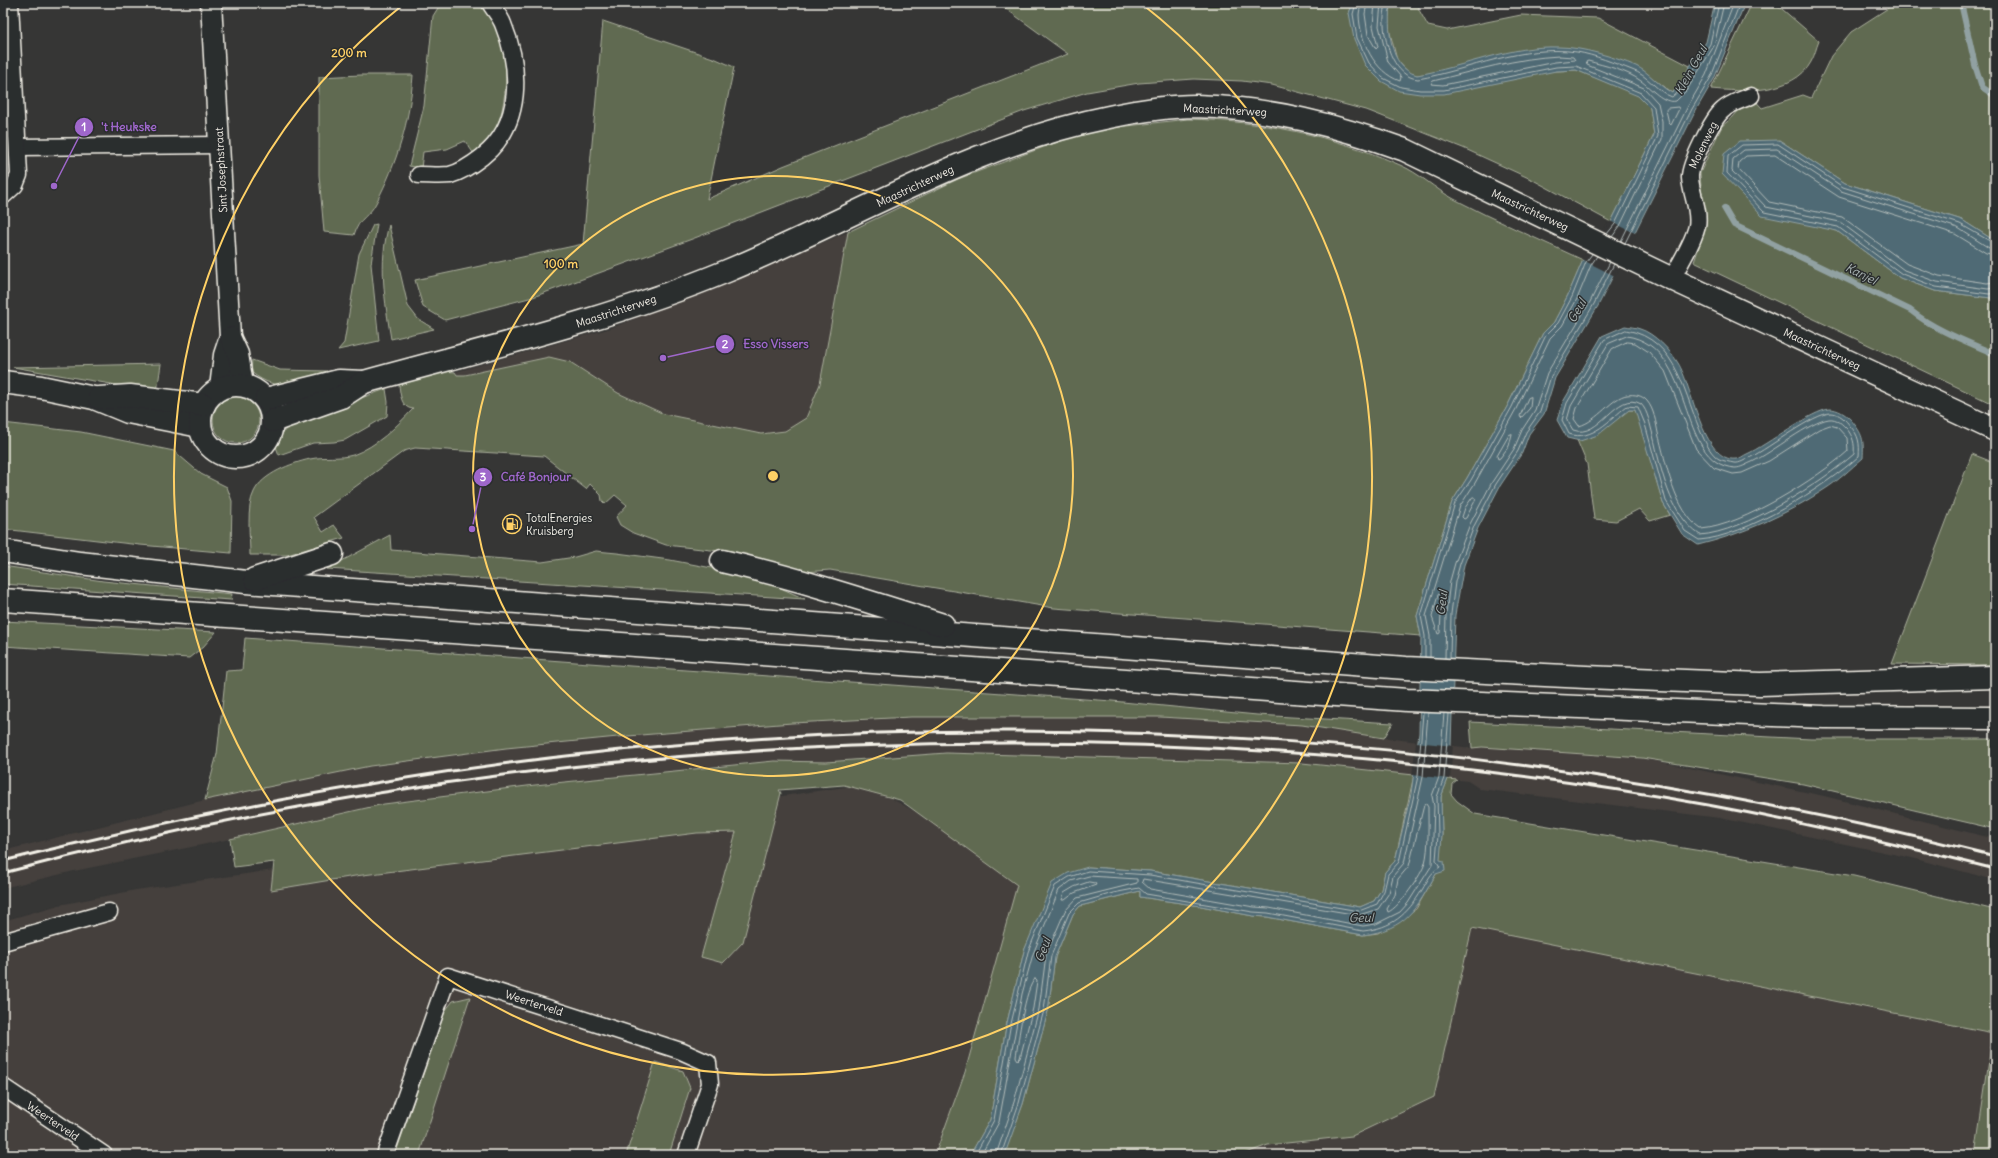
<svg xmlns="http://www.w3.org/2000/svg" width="1998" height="1158" viewBox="0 0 1998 1158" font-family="Delius,sans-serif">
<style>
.built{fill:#45403d}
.green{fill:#606a51;stroke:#aaae9c}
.water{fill:#4f6b74;stroke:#91a1a2}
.pier{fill:#363635}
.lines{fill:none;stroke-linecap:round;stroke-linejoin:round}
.shore{stroke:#b2bbba;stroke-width:1}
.stream{stroke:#91a1a2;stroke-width:6}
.minor-casing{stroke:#f4f1e8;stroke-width:19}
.tertiary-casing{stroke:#f4f1e8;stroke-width:23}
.secondary-casing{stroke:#f4f1e8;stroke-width:25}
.motorway-casing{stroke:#f4f1e8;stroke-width:25}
.minor{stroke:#2a2d2e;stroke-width:16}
.tertiary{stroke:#2a2d2e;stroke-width:20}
.secondary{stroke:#2a2d2e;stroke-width:22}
.motorway{stroke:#2a2d2e;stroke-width:22}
.rail{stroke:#f4f1e8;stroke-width:3}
.ring{fill:none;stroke:#ffd166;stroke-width:2}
.labels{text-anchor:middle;stroke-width:3;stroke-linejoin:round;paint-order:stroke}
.street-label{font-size:11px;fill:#f4f1e8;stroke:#2a2d2e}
.poi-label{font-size:11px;fill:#f4f1e8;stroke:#2a2d2e;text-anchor:start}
.water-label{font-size:12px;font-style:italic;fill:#aab5b4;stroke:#2a2d2e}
.centre{fill:#ffd166;stroke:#2a2d2e;stroke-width:2}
.ring-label{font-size:12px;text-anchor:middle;font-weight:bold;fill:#ffd166;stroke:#2a2d2e;stroke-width:3;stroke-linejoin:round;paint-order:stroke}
.leader{fill:none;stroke:#9f67cb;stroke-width:1.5}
.callout-dot{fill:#9f67cb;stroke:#2a2d2e;stroke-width:1.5}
.mark-label{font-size:12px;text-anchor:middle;font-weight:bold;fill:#fff}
.callout-label{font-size:12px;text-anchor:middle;font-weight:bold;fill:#9f67cb;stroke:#2a2d2e;stroke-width:3;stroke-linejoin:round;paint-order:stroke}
</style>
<rect width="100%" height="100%" fill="#363635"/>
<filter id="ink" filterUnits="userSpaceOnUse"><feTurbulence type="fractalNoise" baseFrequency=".025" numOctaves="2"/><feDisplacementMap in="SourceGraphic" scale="8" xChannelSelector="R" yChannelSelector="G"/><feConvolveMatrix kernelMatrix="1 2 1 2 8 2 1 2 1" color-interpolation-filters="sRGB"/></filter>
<g filter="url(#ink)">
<g class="built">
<polygon points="848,232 820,384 806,418 785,431 761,434 664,414 618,393 549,357 465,375 457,375 455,372 611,328 713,288"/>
<polygon points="1046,716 1160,717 1302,725 1384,738 1472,748 1482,747 1642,758 1824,796 1995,839 1995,880 1912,858 1720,818 1480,789 1468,781 1302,763 946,753 826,762 774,761 535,785 384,804 250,835 74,871 3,888 3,851 205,800 370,766 506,748 628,736 792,723 911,717"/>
<polygon points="865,784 1028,874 937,1155 3,1155 3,921 59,905 136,890"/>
<polygon points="1472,928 1790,988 1993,1033 1975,1155 1020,1155 1022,1151 1352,1136 1433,1097"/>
</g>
<g class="green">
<path d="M441,3H481C489,15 497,27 502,41C510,66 506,122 488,142C484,147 478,150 474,154L465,141L447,149L423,152L421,168L409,166L424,106L433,16Z"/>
<polygon points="998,3 1353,3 1349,13 1381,81 1576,70 1638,95 1650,108 1654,135 1611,222 1533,180 1463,148 1369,111 1272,85 1242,81 1194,79 1139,83 1087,92 1024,111 692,239 533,297 445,320 423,307 415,280 583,244 603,21 716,59 734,67 707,199 783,166 1068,54"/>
<polygon points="1390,3 1419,3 1419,10 1428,26 1447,30 1521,15 1598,18 1690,66 1680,85 1672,93 1637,67 1431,73 1417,75 1409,73 1397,60 1388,25"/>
<path d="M1755,3H1775L1819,41C1816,48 1815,55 1811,62C1794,94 1742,92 1711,89L1750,7Z"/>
<polygon points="1896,3 1995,3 1995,241 1962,220 1845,183 1779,140 1801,222 1837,231 1900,278 1935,291 1991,298 1995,296 1995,405 1694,262 1704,232 1700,173 1722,126 1733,117 1751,96 1762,108 1803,95 1811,98 1831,56 1851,32"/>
<path d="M361,75H413C410,121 397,163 376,203C370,216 359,217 354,235L324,232L319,175V77Z"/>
<path d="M1188,119C1262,121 1332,135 1400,165C1419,173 1435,189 1454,199C1496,221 1540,240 1583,260L1568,295L1554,322L1543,333L1508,405L1467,478L1452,502L1417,616L1421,636L1054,608L830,570L805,572L720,551L666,545L633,533L620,525L616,517L627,505L615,495L605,504L602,501L601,495L590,484L586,489L544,456L415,448L404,451L314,517L323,532L334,525L344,538L287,555H250C250,538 246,507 254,492C262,474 292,463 310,459C324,456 339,459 353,455C377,446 396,427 413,409C401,408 400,394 399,384L444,371L455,372L457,375H465L549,357L570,362L618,393L664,414L761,434L785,431L806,418L820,384L848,232L958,179L1068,138L1110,128Z"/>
<polygon points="377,224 371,264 379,341 338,350 344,343 359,254 373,225"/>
<path d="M389,225L408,306L418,319L434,329L391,339C385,302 378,262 389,225Z"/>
<path d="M252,360L280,370L327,371C296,382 280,395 251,372Z"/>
<polygon points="161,364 157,392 13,367"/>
<polygon points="386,389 388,402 387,416 345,440 334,442 313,443 279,455 275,444 288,426 298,421"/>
<circle cx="236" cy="420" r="23"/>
<polygon points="1629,410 1636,410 1663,503 1670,515 1650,521 1639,509 1616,521 1594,519 1587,464 1577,440 1580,441"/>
<polygon points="3,423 81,432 174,451 201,474 227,487 232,501 231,553 140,545 3,529"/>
<polygon points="1972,454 1995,463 1995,665 1892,664"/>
<polygon points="390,535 391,550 542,562 575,557 596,551 617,553 670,560 754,576 805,599 327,569"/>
<polygon points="3,566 103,581 232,594 231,600 3,584"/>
<polygon points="3,621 216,632 203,647 189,658 3,646"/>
<polygon points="245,638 1112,701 1257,715 1393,723 1384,738 1302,725 1160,717 911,717 792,723 628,736 506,748 370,766 205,800 217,754 226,671 242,670"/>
<polygon points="1470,722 1811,739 1995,739 1995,829 1803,784 1642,758 1482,747 1472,748"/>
<polygon points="946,753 1302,763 1414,775 1395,861 1385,872 1381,890 1374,901 1360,907 1150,871 1088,867 1036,924 1024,951 1006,1027 990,1120 970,1155 935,1155 965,1072 1017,885 900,800 844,785 779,790 781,793 743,942 723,963 701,957 736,832 697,833 355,876 271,890 274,862 234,867 230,839 384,804 535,785 774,761 826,762"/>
<polygon points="1448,779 1457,780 1452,784 1451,794 1457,801 1475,814 1854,876 1995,910 1995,1155 1975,1155 1993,1033 1472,928 1434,1097 1352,1136 1268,1145 1241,1155 1039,1155 1022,1151 1020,1155 1004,1155 1023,1104 1048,1011 1055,957 1073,914 1080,906 1140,891 1140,897 1201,906 1253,916 1267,917 1363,935 1378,933 1416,909 1436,874 1438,872 1442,835 1441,797"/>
<polygon points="470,997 419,1155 395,1155 445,1011 453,1001"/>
<polygon points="655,1062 683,1071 690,1088 669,1155 626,1155"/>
</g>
<g class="water">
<path d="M1353,3H1390C1388,27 1388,67 1417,75C1464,67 1511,45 1559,47C1582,47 1614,57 1636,66C1649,72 1659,86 1672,93L1680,85L1690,66L1706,42L1715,3H1745L1714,79L1696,110L1598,306L1555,378L1544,414L1529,434L1522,453L1500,486L1478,528L1464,565L1455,615L1451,746L1448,779L1441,797L1442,835L1440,860L1444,861L1445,871L1436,874C1416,909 1407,929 1363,935L1267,917L1253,916L1201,906L1140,897V891L1080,906L1073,914L1055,957L1048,1011L1023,1104L1006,1151L1004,1155H970L990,1120L1006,1027L1024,951L1052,883L1068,873L1088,867L1150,871L1360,907L1374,901L1381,890L1385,872L1395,861L1411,794L1419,733L1421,636L1417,616L1452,502L1467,478L1508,405L1543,333L1554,322L1568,295L1583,260L1611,222L1654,135L1650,108L1638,96L1576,70L1556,71L1444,94H1420L1399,91L1381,81L1365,65L1354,39L1349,13Z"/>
<polygon points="1779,140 1845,183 1962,220 1995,241 1995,296 1991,298 1935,291 1900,278 1837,231 1762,216 1722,174 1724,154 1740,141"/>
<path d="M1625,326C1630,327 1635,327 1640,329C1654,333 1671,351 1678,363C1692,385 1703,463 1736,459C1740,459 1744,455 1747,454C1767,445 1812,410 1830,409C1837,409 1846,414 1851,420C1863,434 1864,440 1863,458C1850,469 1838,481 1825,489C1786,515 1743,534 1698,545L1682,534L1663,503L1635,410H1629L1598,435L1580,441L1567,438L1557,420L1563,402L1602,336Z"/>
</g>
<g class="pier">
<polygon points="1610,221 1637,234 1615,276 1581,259"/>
<polygon points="1416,742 1453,746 1450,779 1412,775"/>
</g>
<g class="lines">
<g class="shore">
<polyline points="1356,3 1353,14 1357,38 1369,63 1383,78 1401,87 1420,90 1444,90 1556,67 1576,66 1641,93 1654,107 1658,136 1615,224 1607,234"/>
<path d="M1361,3C1361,7 1359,11 1359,15C1360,41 1374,72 1400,81L1401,77L1388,62L1379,26L1381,3"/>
<polyline points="1367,3 1365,14 1368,35 1376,49 1378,47 1373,26 1375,3"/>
<path d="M1386,3C1385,10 1383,18 1384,25C1385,45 1395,77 1418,79C1469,70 1523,44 1577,52C1595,55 1614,63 1632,70C1648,75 1657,92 1672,97L1683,87L1710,44L1719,3"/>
<path d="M1559,56L1573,57L1575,60L1555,62L1443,85L1431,84L1433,81C1474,71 1516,58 1559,56Z"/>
<polygon points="1668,108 1678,107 1679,109 1671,125 1669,123 1666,110"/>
<path d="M1612,237L1620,226L1662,139V121L1658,103L1644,88L1587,65L1586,62L1588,61C1606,66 1626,70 1641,81C1651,88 1663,104 1676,101L1687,90L1714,46L1724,3"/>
<polyline points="1621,241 1688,106 1706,75 1734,3"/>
<polyline points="1625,243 1692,109 1711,77 1740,3"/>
<polyline points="1995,244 1960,224 1843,187 1778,144 1742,145 1728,156 1727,173 1764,212 1838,227 1902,274 1936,287 1989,294 1995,293"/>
<polyline points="1995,249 1989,248 1958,228 1841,191 1777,149 1744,150 1733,159 1732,171 1766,207 1840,222 1904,270 1937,282 1988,289 1995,288"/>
<polyline points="1995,255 1986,253 1955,234 1839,197 1775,155 1746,156 1739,162 1738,169 1769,202 1842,217 1907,264 1939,276 1987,283 1995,282"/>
<path d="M1626,330C1679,339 1684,397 1703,437C1706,444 1712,455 1719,459C1723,461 1730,462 1734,463C1740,464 1746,459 1751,457C1769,448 1814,413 1831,413C1839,413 1846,420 1850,426C1859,435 1860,444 1859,456C1825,487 1745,537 1699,540L1685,531L1666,501L1645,424L1638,407L1627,406C1610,419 1592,442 1569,434L1562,420L1567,403L1604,340Z"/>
<path d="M1627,336C1697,347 1675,464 1735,468C1741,468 1747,464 1752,462C1773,452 1809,422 1829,419C1837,418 1842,424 1847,429C1853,437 1855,443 1854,454C1821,483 1744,532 1700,535C1669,514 1661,469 1653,435C1650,425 1648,411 1641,404C1616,389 1600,440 1573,430L1567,420L1571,406L1608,344Z"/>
<path d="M1627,342L1635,343L1649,352L1665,371L1696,449L1714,468L1733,474L1742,473L1769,461L1819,429L1830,425L1837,427L1847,438L1848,451C1818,478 1742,526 1701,529C1674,511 1666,462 1658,433C1656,423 1654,409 1647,401C1642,395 1634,394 1627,395C1612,397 1598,421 1579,426L1574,419L1577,408L1612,349Z"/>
<polygon points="1531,397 1530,408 1521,418 1520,416 1528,398"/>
<polygon points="1512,434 1509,446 1500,458 1498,459 1497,456 1509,435"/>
<polygon points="1473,497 1475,497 1476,499 1466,518 1464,519 1462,517 1465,508"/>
<polygon points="1441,593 1442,595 1440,633 1438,634 1432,617 1438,595"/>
<polyline points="1425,657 1425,636 1421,616 1455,503 1471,480 1512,407 1546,335 1558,323 1572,297 1586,262 1592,254"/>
<polyline points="1430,657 1430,636 1426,616 1460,506 1475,483 1516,409 1550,338 1562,326 1577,299 1591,265 1597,256"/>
<polyline points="1445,658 1446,614 1450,581 1455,563 1470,524 1492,482 1514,449 1522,430 1535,410 1547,373 1590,302 1610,262"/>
<polyline points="1450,658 1451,614 1455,582 1460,564 1474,526 1496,484 1518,451 1526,432 1540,412 1551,376 1594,304 1614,264"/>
<polyline points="1428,713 1423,777 1404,863 1393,876 1389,893 1378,909 1359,915 1143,879 1142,882 1150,889 1254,907 1269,908 1363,926 1376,924 1400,912 1408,903 1432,865 1434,806 1432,796 1439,777 1444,713"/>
<path d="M1426,804L1428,807C1428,822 1429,849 1425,863C1422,874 1399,908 1388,912L1387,909L1395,895L1398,879L1409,866L1424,805Z"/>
<polygon points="1089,882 1095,883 1096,885 1074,893 1065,900 1062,900 1064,893 1074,887"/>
<path d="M1035,979L1037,981L1033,1008L1020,1058L1018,1060L1016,1057C1018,1042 1025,987 1035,979Z"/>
<polyline points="975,1155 994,1120 1010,1028 1028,952 1055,886 1069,877 1088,871 1150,875 1359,911 1377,904 1384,891 1388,874 1399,862 1418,776 1423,713"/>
<polyline points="981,1155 999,1122 1022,994 1033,954 1059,890 1071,881 1089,876 1137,879 1137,883 1077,898 1065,911 1046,955 1039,1009 1014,1102 996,1155"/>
<path d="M1001,1155L1019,1103L1044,1010L1051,956L1069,913L1079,903L1113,893L1139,888L1146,894L1253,912L1268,913L1363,931C1392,928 1407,915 1422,890C1428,880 1430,873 1440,867L1436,860L1438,835L1437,797L1444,778L1449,714"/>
</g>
<g class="stream">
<polyline points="1961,3 1975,65 1982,87 1995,96"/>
<path d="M1724,208L1734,225L1910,310C1935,330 1965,341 1995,354"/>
</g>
<g class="minor-casing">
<g id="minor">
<polyline points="18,147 219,145"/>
<path d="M419,175C429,175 440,176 450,175C461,172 473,164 482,157C523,125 521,68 503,24C500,16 494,10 490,3"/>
<polyline points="3,196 15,185 19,175 10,3"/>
<path d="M1672,279C1680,262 1693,244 1697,226C1700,210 1691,194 1690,178C1689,165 1713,118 1723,110C1730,103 1742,100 1751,96"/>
<polyline points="3,942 109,912"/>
<polyline points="3,1087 104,1155"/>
<polyline points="385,1155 448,976 681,1051 708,1063 710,1084 686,1155"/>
</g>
</g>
<g class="tertiary-casing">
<g id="tertiary">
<polyline points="211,3 230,337 224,355 220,388"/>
<polyline points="230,337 238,354 243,385"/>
</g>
</g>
<g class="secondary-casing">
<g id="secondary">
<polyline points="3,382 41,387 94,398 128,412 200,426"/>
<circle cx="236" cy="421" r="36"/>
<polyline points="99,398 130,396 204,405"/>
<polyline points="266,399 339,381 364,382"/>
<path d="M273,421L341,397L364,382C487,348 608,320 727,271C853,219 974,144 1109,117C1137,111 1167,106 1196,106C1271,108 1336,125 1405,150L1672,279L1995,430"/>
</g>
</g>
<g class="motorway-casing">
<g id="motorway">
<polyline points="3,551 80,563 246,582 1406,668 1586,677 1760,684 1995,677"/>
<path d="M722,561C797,578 870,602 943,625"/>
<polyline points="255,579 332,554"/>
<polyline points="3,600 1407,700 1824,717 1995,718"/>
</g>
</g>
<use href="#minor" class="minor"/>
<use href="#tertiary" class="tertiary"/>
<use href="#secondary" class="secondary"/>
<use href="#motorway" class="motorway"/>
<g class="rail">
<path d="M3,861C183,816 365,780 549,758C1032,700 1525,737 1995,856"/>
<path d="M3,873C557,726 1145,704 1708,805C1805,823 1900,845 1995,869"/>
</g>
</g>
</g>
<g class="ring">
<circle cx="773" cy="476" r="300"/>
<path d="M1142 4A599 599 0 1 1 404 4"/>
</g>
<defs>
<g id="fuel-ring" transform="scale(1)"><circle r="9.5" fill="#2a2d2e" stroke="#ffd166" stroke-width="1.5"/><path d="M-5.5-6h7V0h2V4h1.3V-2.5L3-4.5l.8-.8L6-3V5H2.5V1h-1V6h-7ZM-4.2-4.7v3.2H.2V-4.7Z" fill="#ffd166"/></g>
</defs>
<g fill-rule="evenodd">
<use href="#fuel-ring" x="512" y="524"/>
</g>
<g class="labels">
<g class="street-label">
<text transform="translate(1225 110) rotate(3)" y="4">Maastrichterweg</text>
<text transform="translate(1703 145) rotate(-64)" y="4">Molenweg</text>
<text transform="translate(221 170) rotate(-93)" y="4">Sint Josephstraat</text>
<text transform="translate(915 186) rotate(-25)" y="4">Maastrichterweg</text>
<text transform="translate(1530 210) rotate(25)" y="4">Maastrichterweg</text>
<text transform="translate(616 311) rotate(-18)" y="4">Maastrichterweg</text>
<text transform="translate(1822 349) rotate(25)" y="4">Maastrichterweg</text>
<text transform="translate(534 1003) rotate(18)" y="4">Weerterveld</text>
<text transform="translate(53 1121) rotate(34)" y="4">Weerterveld</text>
</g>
<g class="poi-label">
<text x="526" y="522">TotalEnergies<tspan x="526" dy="13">Kruisberg</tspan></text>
</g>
<g class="water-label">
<text transform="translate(1691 70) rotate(-61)" y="4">Klein Geul</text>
<text transform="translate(1861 274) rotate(26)" y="4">Kanjel</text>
<text transform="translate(1577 311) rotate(-60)" y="4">Geul</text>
<text transform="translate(1442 603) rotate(-83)" y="4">Geul</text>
<text transform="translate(1361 918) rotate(-1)" y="4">Geul</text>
<text transform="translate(1043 950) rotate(-70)" y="4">Geul</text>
</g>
</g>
<circle cx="773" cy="476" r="6" class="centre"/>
<g class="ring-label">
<text x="349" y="57">200 m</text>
<text x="561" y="268">100 m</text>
</g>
<path class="leader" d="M54 186L84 127M663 358L725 344M472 529L483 477"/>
<g class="callout-dot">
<circle cx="54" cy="186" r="4"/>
<circle cx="663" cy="358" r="4"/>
<circle cx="472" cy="529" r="4"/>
<circle cx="84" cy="127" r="10"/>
<circle cx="725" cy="344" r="10"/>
<circle cx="483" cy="477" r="10"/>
</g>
<g class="mark-label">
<text x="84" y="131">1</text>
<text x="725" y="348">2</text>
<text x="483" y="481">3</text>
</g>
<g class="callout-label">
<text x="129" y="131">'t Heukske</text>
<text x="776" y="348">Esso Vissers</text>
<text x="536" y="481">Café Bonjour</text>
</g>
<rect width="1998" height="1158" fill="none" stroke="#2a2d2e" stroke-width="16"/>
<rect x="8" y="8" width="1982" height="1142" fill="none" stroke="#f4f1e8" stroke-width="1.5" filter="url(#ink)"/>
</svg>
